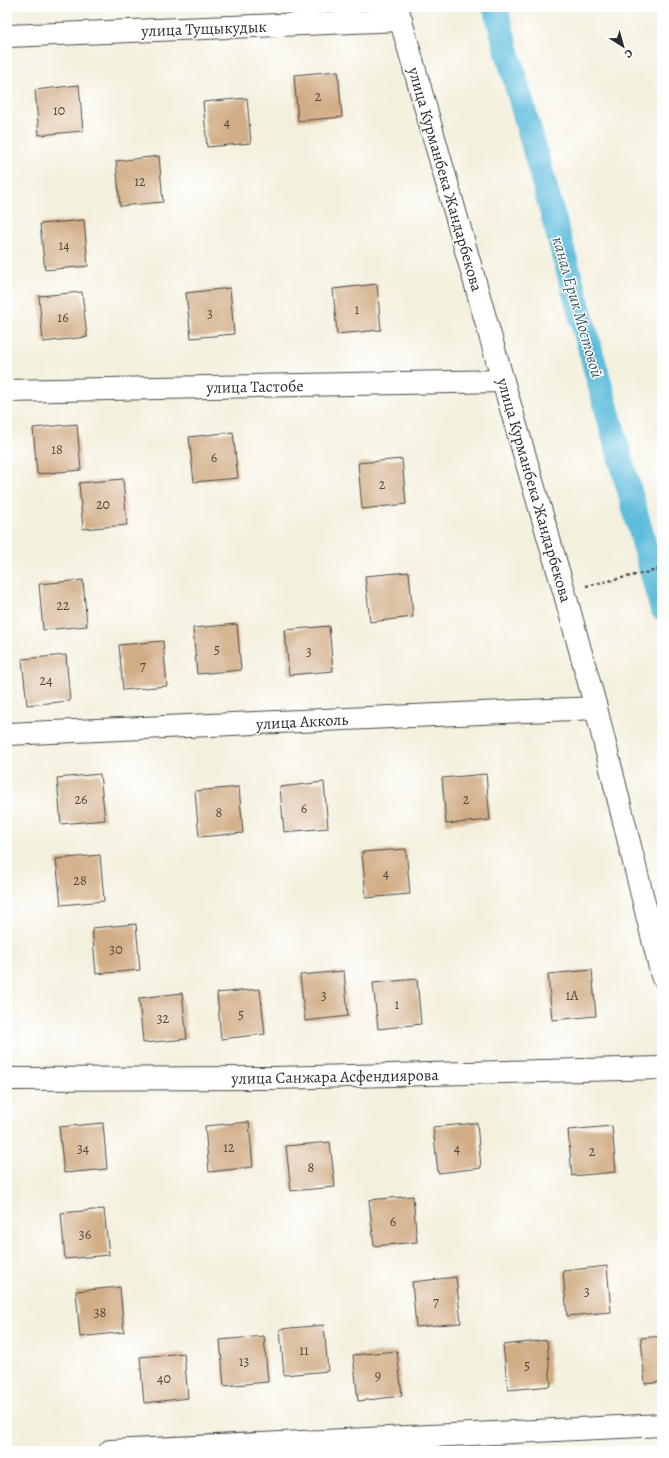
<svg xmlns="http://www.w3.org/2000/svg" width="669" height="1458" viewBox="0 0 669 1458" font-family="Alegreya,serif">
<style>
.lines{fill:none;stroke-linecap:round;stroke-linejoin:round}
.canal{stroke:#5ebddc;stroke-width:25}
.building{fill:#d1ad86}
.street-casing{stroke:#494946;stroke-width:24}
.path{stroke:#494946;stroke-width:2.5;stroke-dasharray:3 3;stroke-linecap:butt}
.street{stroke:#fff;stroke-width:22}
.labels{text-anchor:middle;stroke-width:3;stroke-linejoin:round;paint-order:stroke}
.number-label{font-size:14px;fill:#544c42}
.street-label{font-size:16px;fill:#2b2b2b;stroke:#fff}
.water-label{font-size:17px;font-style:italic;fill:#3d5e69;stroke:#fff}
</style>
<rect width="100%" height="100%" fill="#fff"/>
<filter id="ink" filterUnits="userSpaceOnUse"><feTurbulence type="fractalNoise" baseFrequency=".025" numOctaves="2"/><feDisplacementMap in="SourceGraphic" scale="8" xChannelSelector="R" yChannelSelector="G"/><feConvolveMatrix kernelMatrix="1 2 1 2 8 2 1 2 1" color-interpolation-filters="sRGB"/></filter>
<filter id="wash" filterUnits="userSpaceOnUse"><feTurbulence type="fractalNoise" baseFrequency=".012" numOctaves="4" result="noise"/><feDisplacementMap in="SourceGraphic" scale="16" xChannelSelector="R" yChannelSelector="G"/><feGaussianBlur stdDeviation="0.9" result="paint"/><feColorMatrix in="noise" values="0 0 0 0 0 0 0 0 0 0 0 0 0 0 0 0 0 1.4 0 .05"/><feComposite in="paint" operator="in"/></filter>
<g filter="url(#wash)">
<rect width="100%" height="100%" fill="#f4f0de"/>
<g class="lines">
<polyline class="canal" points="495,7 662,608"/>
</g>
<g id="blocks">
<g class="building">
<polygon points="338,71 342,117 298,121 294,75"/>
<polygon points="79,85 83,131 39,135 35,90"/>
<polygon points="247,98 251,143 207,147 203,102"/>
<polygon points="159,156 163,202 120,206 116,161"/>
<polygon points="84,220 88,266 45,270 40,224"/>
<polygon points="377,284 381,330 337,334 333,289"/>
<polygon points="230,288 234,334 191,338 186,293"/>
<polygon points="82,292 87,337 43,342 39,296"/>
<polygon points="77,424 81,470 37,474 33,428"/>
<polygon points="233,432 238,478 194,482 189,437"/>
<polygon points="402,459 406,504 362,509 358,463"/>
<polygon points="123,479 127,525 83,529 79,483"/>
<polygon points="409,572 413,617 370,622 365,576"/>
<polygon points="83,580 87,626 43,630 39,584"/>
<polygon points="237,624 241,670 197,674 193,628"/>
<polygon points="329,626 333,671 289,675 285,630"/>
<polygon points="163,641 167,686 123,690 119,645"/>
<polygon points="66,655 70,701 27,705 22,659"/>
<polygon points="100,774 105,820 61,824 57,778"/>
<polygon points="486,774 490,820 446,824 442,778"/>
<polygon points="324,782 328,828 284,832 280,787"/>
<polygon points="239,787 243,833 199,837 195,791"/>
<polygon points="406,849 410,894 366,898 362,852"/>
<polygon points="100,855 104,901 61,905 56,859"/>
<polygon points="136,924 140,970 96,974 92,928"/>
<polygon points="592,970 596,1016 552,1020 548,974"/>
<polygon points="344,971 348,1016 305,1021 300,975"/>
<polygon points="417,979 421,1024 378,1029 373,983"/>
<polygon points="260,989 265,1034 221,1039 217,993"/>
<polygon points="182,993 187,1039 143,1043 139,998"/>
<polygon points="249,1122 253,1167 209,1172 205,1126"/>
<polygon points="103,1123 107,1169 64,1173 59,1127"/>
<polygon points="477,1123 481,1168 438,1173 433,1127"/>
<polygon points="612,1126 616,1172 572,1176 568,1130"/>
<polygon points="330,1142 335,1187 291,1191 286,1146"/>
<polygon points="413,1196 417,1242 374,1246 369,1200"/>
<polygon points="104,1209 109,1255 65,1259 61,1213"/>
<polygon points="607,1266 611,1312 567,1316 563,1271"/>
<polygon points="456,1277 461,1323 416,1327 412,1282"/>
<polygon points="120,1287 124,1332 80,1337 76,1291"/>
<polygon points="324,1325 328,1371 284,1375 280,1329"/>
<polygon points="264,1336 268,1382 224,1386 220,1340"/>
<polygon points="662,1336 662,1382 645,1384 641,1338"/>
<polygon points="547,1340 551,1386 508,1390 503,1345"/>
<polygon points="397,1351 402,1396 358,1401 353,1355"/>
<polygon points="184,1353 188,1398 144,1403 140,1357"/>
</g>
</g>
</g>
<g filter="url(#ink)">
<use href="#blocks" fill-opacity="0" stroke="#494946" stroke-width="1"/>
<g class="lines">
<g class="street-casing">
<g id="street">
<polyline points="397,7 503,381 564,591 596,708 662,976"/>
<polyline points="7,36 401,20"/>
<polyline points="7,391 503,381"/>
<polyline points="7,734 596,708"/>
<polyline points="7,1079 274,1078 662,1068"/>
<polyline points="110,1451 662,1425"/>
</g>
</g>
<polyline class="path" points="586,586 662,569"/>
<use href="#street" class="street"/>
</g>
</g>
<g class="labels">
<g class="number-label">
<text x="318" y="101">2</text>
<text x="59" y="115">10</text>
<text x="227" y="127">4</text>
<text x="140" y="186">12</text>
<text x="64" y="250">14</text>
<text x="357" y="314">1</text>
<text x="210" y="318">3</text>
<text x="63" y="322">16</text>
<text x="57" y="454">18</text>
<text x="214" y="462">6</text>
<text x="382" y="489">2</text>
<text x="103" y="509">20</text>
<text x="63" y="610">22</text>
<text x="217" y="654">5</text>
<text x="309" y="656">3</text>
<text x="143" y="671">7</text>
<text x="46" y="685">24</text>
<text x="81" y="804">26</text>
<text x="466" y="804">2</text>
<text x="304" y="813">6</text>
<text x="219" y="817">8</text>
<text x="386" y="878">4</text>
<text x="80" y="885">28</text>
<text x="116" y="954">30</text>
<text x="324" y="1000">3</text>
<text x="572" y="1000">1А</text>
<text x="397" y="1009">1</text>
<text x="241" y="1019">5</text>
<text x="163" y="1023">32</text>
<text x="229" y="1152">12</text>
<text x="83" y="1153">34</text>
<text x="457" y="1153">4</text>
<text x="592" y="1156">2</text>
<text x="311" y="1172">8</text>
<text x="393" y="1226">6</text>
<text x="85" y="1239">36</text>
<text x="587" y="1296">3</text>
<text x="436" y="1307">7</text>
<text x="100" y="1317">38</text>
<text x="304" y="1355">11</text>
<text x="244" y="1366">13</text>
<text x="527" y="1370">5</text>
<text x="378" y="1380">9</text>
<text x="164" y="1383">40</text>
</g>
<g class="street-label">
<text transform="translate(204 28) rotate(-2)" y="6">улица Тущыкудык</text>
<text transform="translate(446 179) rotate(74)" y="6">улица Курманбека Жандарбекова</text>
<text transform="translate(255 386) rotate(-1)" y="6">улица Тастобе</text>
<text transform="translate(535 490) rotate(74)" y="6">улица Курманбека Жандарбекова</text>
<text transform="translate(302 721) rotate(-3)" y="6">улица Акколь</text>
<text transform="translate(335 1076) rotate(-1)" y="6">улица Санжара Асфендиярова</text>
</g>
<g class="water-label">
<text transform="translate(578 307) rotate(74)" y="6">канал Ерик Мостовой</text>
</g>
</g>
<rect width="669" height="1458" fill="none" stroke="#fff" stroke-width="24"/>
<g transform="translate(623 46) rotate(143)" stroke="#ffffff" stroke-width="3" paint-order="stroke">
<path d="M0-3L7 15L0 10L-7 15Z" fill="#2b2b2b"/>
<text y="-6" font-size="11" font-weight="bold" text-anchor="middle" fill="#2b2b2b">С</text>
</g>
</svg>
